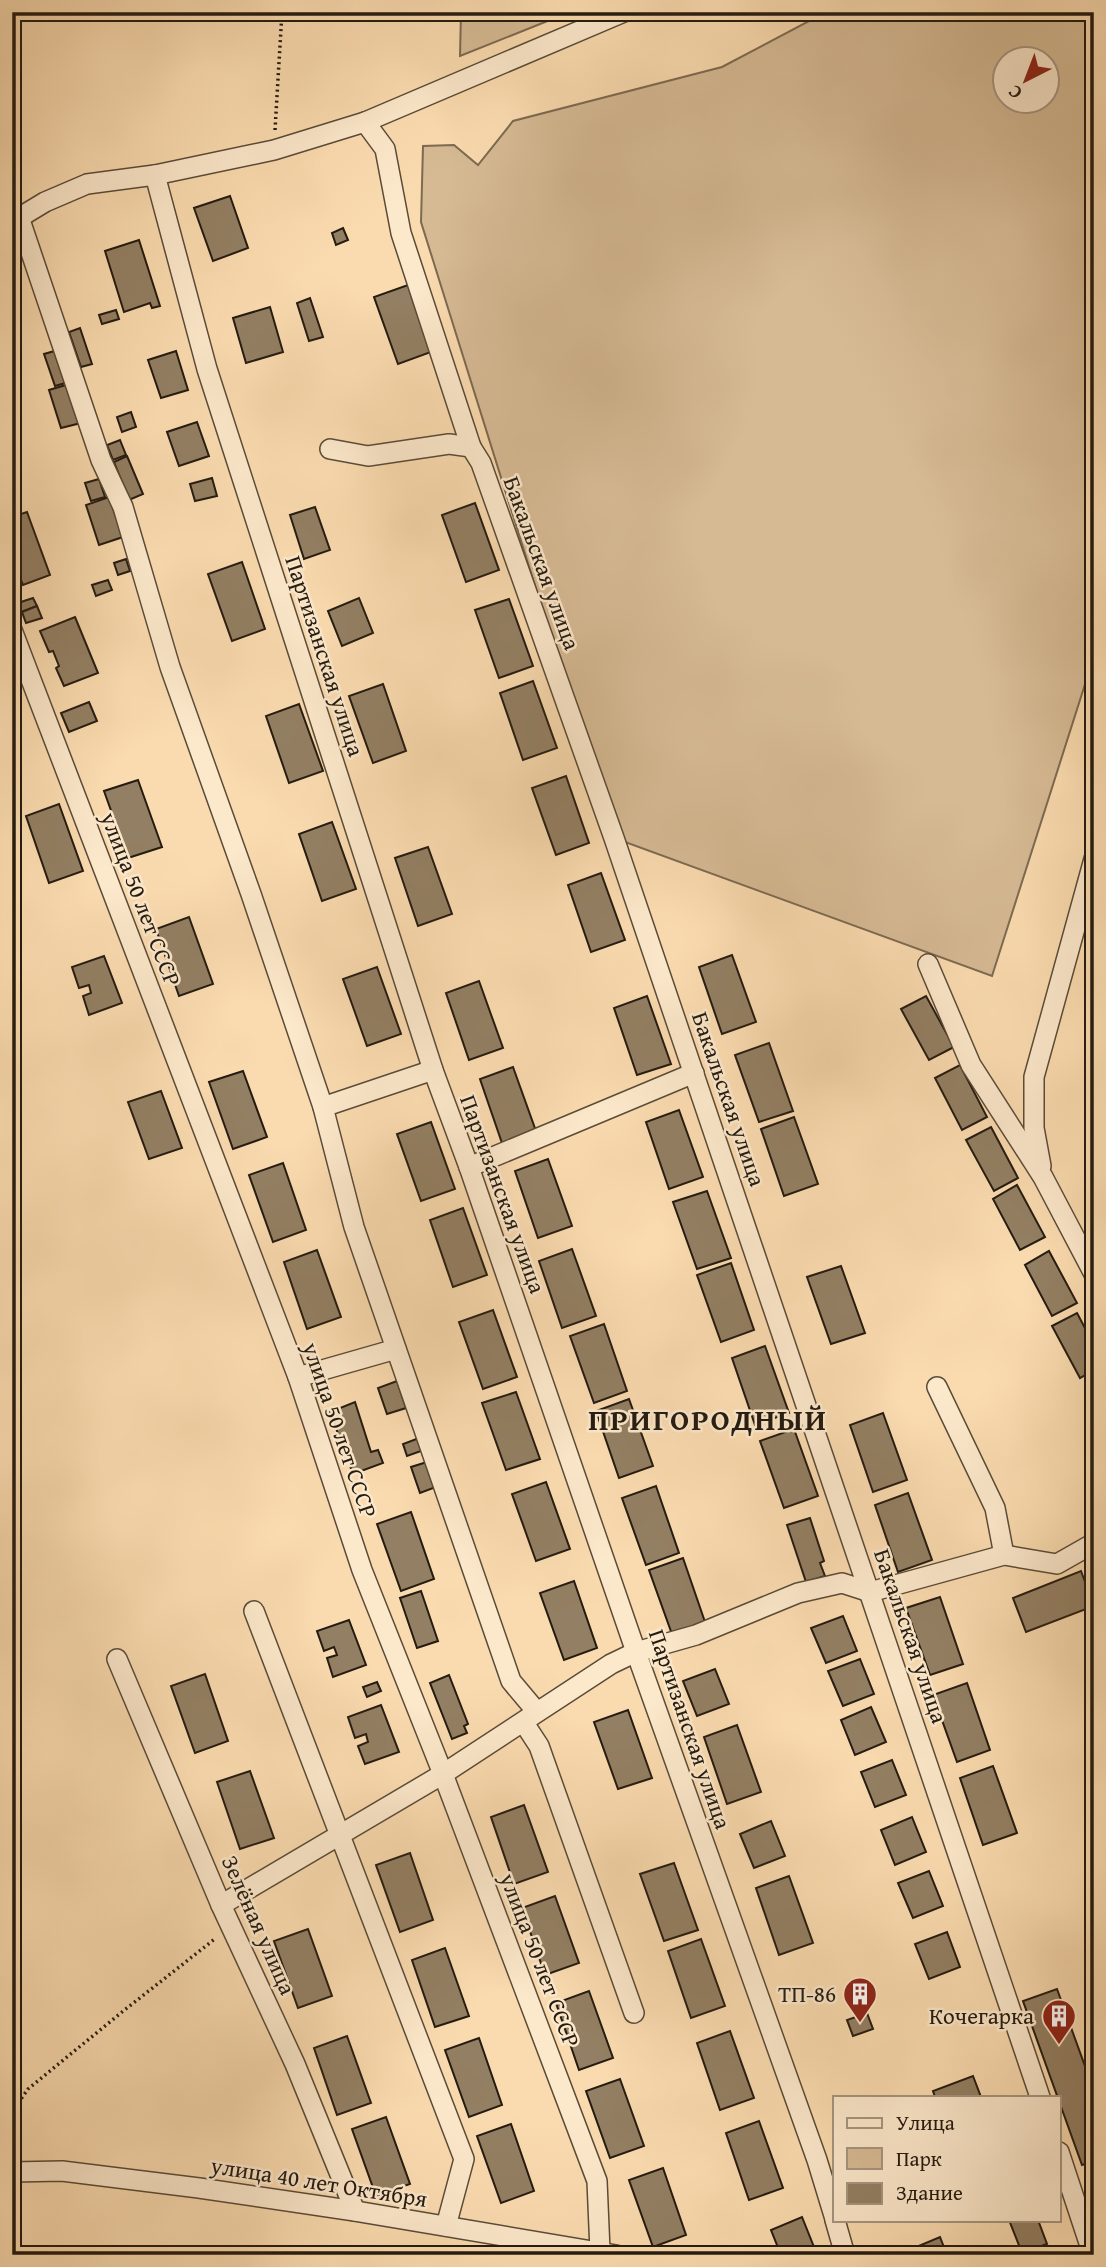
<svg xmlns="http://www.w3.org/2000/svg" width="1106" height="2267" viewBox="0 0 1106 2267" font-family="'Gentium Book Plus',serif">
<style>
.green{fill:#d6ba94;stroke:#7d6a52;stroke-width:2;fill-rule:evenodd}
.building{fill:#937f63;stroke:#241b11;stroke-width:2}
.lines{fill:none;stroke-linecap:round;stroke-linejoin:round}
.minor-casing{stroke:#5a4b38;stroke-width:22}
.path{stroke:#241b11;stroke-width:3.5;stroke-dasharray:2 3.5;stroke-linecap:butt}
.minor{stroke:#fce8cb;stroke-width:19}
.labels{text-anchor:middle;stroke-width:5;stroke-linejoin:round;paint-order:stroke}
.street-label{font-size:23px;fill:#241b11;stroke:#fce8cb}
.poi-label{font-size:23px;fill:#241b11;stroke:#fce8cb;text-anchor:end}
.district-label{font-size:30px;font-weight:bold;letter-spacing:2px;fill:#241b11;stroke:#fce8cb}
</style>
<rect width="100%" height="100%" fill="#fadbaf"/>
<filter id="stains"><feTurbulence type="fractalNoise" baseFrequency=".00286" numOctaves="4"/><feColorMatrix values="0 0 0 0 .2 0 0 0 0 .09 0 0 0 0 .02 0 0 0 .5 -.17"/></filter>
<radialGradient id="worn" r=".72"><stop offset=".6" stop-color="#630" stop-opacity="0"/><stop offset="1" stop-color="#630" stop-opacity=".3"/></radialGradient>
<g class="green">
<polygon points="461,12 570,12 460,56"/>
<path d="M826,12H1094V656L992,976L614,838L421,222L423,146L454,145L478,165L513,121L722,67ZM1004,60H1046V102H1004Z"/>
</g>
<g class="building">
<polygon points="230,196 248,248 213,261 194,208"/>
<polygon points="343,228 348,240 336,245 332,233"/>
<polygon points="139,240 160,306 152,308 150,303 124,312 105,251"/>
<polygon points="408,285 431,352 398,364 374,297"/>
<polygon points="310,298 323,337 309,341 297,303"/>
<polygon points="270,307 283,352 246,363 233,318"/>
<polygon points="116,310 119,319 102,324 99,315"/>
<polygon points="80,328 92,364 81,367 69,332"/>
<polygon points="58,350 69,382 55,386 44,354"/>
<polygon points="176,351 188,390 161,398 148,360"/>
<polygon points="69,384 81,423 61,428 49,390"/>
<polygon points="131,412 136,427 122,432 117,417"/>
<polygon points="197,422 209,456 179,466 167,432"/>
<polygon points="120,440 126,455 113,460 107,445"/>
<polygon points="127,456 143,494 129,500 114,462"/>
<polygon points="212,478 217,496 195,501 190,484"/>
<polygon points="99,479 105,497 91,501 85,483"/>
<polygon points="109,497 123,537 99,545 86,505"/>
<polygon points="475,503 499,570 466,582 442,515"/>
<polygon points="315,507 330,550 304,559 290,515"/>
<polygon points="27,512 50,575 23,585 12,557 12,517"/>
<polygon points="126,559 130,571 118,575 114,563"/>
<polygon points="242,562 265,629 232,641 208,574"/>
<polygon points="108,580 112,590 96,596 92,585"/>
<polygon points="33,598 37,606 21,612 18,603"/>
<polygon points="359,598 373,633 342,646 328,611"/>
<polygon points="509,599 533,666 499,678 475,610"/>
<polygon points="37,606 42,618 26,623 22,612"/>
<polygon points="75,617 98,673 64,686 56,668 59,666 53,651 49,652 40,631"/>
<polygon points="533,681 557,748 523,760 500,693"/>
<polygon points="383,684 406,751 373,763 349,696"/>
<polygon points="89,702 97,721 69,732 61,713"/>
<polygon points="299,704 323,771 289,783 266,716"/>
<polygon points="566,776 589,843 556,855 532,788"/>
<polygon points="138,780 162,847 128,858 104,791"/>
<polygon points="59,804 83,871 49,883 26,816"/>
<polygon points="332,822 356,889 322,901 299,834"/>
<polygon points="428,847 452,914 418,926 395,858"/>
<polygon points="601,873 625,940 591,952 568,885"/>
<polygon points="189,917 213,984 179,996 156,929"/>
<polygon points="732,955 756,1022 722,1034 699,967"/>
<polygon points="104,956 122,1003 89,1015 83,996 91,993 89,985 79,988 72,967"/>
<polygon points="377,967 401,1034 367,1046 343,979"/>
<polygon points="479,981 503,1048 469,1060 446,993"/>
<polygon points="647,996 671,1064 637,1075 614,1008"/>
<polygon points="926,996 954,1047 929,1060 901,1009"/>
<polygon points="769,1043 793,1111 759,1122 735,1055"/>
<polygon points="960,1065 987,1117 962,1130 935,1078"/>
<polygon points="513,1067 537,1134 503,1146 480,1079"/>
<polygon points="243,1071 267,1137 233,1149 209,1082"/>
<polygon points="161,1091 182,1148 149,1159 128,1102"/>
<polygon points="679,1110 703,1177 669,1189 646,1122"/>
<polygon points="794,1117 818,1184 784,1196 761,1129"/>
<polygon points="431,1122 455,1189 421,1201 397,1134"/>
<polygon points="991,1127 1018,1178 994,1191 966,1140"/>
<polygon points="548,1159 572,1226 538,1238 515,1171"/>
<polygon points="283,1163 306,1230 273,1242 249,1175"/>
<polygon points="1017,1185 1045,1237 1020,1250 993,1199"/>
<polygon points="707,1191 731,1258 697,1269 673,1202"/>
<polygon points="463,1208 487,1275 453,1287 430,1220"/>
<polygon points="572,1249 596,1316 562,1328 539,1261"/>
<polygon points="317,1250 341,1317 307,1329 284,1262"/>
<polygon points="1049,1251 1077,1303 1052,1316 1025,1265"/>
<polygon points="731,1263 754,1330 721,1342 697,1275"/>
<polygon points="841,1266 865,1333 831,1344 807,1277"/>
<polygon points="493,1310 517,1377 483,1389 459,1322"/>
<polygon points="1077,1313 1094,1345 1094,1370 1080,1378 1052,1326"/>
<polygon points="604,1324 627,1391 594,1403 570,1336"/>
<polygon points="765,1346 789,1413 755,1425 732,1358"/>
<polygon points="397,1381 406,1408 387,1414 378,1388"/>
<polygon points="1094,1385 1094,1404 1086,1389"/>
<polygon points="516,1392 540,1459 506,1470 482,1403"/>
<polygon points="629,1399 653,1466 619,1478 596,1411"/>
<polygon points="355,1402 371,1452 378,1450 383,1463 353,1474 330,1412"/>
<polygon points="883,1413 907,1480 873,1492 850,1425"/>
<polygon points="794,1429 818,1496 784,1508 760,1441"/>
<polygon points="419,1438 424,1450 407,1456 403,1444"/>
<polygon points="427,1462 436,1487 420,1493 411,1467"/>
<polygon points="546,1482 570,1549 536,1561 512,1494"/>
<polygon points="656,1486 679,1553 646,1565 622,1498"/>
<polygon points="908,1493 932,1560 898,1572 875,1505"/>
<polygon points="411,1512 434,1579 401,1591 377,1524"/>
<polygon points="810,1518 824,1561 820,1563 825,1576 806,1582 787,1525"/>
<polygon points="683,1558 706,1625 673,1637 649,1570"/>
<polygon points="1081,1571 1094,1606 1026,1632 1013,1598"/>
<polygon points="574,1581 597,1648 564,1660 540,1593"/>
<polygon points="421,1591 438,1641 417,1648 400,1598"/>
<polygon points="940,1597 963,1664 930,1675 906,1608"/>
<polygon points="843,1616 857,1651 826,1663 811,1628"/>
<polygon points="349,1620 366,1665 333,1677 327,1658 337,1655 334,1647 324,1651 317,1631"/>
<polygon points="860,1659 874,1694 843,1706 828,1671"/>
<polygon points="715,1669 729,1704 697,1716 683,1681"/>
<polygon points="205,1674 228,1741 195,1753 171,1686"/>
<polygon points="449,1675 468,1724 464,1726 467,1733 452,1739 430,1683"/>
<polygon points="377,1682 381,1691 367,1697 363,1687"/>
<polygon points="967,1683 990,1750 957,1762 933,1695"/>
<polygon points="381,1705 399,1752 365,1764 358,1746 368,1742 366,1734 355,1738 348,1717"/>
<polygon points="871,1707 886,1742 855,1755 841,1720"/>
<polygon points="628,1710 652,1778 618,1789 594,1722"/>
<polygon points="737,1725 761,1792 727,1804 704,1737"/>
<polygon points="892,1760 906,1795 875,1807 861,1772"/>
<polygon points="993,1766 1017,1833 983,1845 960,1778"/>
<polygon points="250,1771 274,1838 240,1849 217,1782"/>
<polygon points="524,1805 548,1872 514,1884 491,1817"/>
<polygon points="912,1817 926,1852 895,1865 881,1830"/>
<polygon points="771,1821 785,1856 754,1868 740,1834"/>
<polygon points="410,1853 433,1920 400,1932 376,1865"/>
<polygon points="674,1863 698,1930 664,1941 640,1874"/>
<polygon points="929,1871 943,1906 913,1918 898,1883"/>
<polygon points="789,1876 813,1943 779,1955 756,1888"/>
<polygon points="555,1896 579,1963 545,1975 522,1908"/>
<polygon points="308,1929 332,1996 298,2008 274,1941"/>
<polygon points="947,1932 960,1967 929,1979 915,1944"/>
<polygon points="701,1939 725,2006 691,2018 668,1951"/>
<polygon points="445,1948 469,2016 435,2027 412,1960"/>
<polygon points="1057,1989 1094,2091 1094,2161 1082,2165 1023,2001"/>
<polygon points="589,1991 613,2058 579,2070 556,2003"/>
<polygon points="867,2013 873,2029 853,2036 847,2020"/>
<polygon points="730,2031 754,2098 720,2110 697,2043"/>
<polygon points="347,2036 371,2103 337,2115 314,2048"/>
<polygon points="479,2038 502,2105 469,2117 445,2050"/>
<polygon points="973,2076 981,2097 935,2097 933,2091"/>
<polygon points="620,2079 644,2146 610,2158 586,2091"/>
<polygon points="386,2117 410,2184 376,2196 352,2129"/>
<polygon points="759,2121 783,2188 749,2200 726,2133"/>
<polygon points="511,2124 534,2191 501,2203 477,2136"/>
<polygon points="663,2168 686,2235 653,2247 629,2180"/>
<polygon points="802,2217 816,2252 810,2255 781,2255 771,2230"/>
<polygon points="1009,2220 1038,2220 1047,2244 1022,2253"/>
<polygon points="940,2237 947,2255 911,2255 909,2250"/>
</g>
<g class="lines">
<g class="minor-casing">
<g id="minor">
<polyline points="365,122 385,149 401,233 471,447 481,463 614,838 1040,2097"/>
<polyline points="155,175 207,369 433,1070 469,1167 636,1652 817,2160 835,2219"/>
<polyline points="19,217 101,460 123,507 170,667 251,894 323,1107 354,1227 511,1681 537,1712"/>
<polyline points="12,222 45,202 87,184 155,175 274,150 365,122 624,12"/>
<polyline points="330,449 368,456 449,444 471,447"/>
<polyline points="12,630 298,1377 362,1570 443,1774 597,2181 600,2251"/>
<polyline points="928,964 971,1065 1043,1177 1094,1274"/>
<polyline points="323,1107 433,1070"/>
<polyline points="1041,1166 1034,1128 1034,1077 1094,859"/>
<polyline points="469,1167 694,1073"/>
<polyline points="298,1377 396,1349"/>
<polyline points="937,1387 995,1508 1004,1555"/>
<polyline points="254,1611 464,2159 446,2226"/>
<polyline points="117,1659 221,1905 295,2064 355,2211"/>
<polyline points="524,1723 539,1746 634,2013"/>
<polyline points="221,1905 443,1774 611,1664 636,1652 696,1635 798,1593 842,1583 870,1592 1004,1555 1057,1564 1094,1543"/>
<polyline points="1059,2152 1093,2255"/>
<polyline points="12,2172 62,2171 199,2188 355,2211 616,2255"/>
<polyline points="835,2220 845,2255"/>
</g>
</g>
<g class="path">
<polyline points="275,130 282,12"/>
<polyline points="12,2112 28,2089 122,2012 216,1938"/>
</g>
<use href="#minor" class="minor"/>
</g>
<defs>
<g id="building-pin" transform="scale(1.75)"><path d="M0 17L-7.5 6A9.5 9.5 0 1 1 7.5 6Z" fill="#8f2418" stroke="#fce8cb"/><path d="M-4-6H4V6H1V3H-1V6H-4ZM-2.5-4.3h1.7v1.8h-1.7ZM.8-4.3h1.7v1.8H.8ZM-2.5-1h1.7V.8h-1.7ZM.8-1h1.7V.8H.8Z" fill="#fff"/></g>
</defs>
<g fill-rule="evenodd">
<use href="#building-pin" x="860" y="1994"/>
<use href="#building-pin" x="1059" y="2016"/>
</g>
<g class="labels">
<g class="street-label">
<text transform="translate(542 563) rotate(70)" y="8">Бакальская улица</text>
<text transform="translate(325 656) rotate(72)" y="8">Партизанская улица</text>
<text transform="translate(141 899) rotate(69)" y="8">улица 50 лет СССР</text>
<text transform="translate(729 1099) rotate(71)" y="8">Бакальская улица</text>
<text transform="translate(503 1194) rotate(70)" y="8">Партизанская улица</text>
<text transform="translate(340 1430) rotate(71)" y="8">улица 50 лет СССР</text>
<text transform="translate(911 1636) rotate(71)" y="8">Бакальская улица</text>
<text transform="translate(690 1729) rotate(71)" y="8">Партизанская улица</text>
<text transform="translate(259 1925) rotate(66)" y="8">Зелёная улица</text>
<text transform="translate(540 1960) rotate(69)" y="8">улица 50 лет СССР</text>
<text transform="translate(319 2182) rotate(9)" y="8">улица 40 лет Октября</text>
</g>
<g class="poi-label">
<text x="836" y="2002">ТП-86</text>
<text x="1034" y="2024">Кочегарка</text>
</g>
<g class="district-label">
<text x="708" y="1430">ПРИГОРОДНЫЙ</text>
</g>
</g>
<rect width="1106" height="2267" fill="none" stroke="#fadbaf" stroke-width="42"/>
<rect x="14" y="14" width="1078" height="2239" fill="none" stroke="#241b11" stroke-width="3.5"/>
<rect x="21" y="21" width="1064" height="2225" fill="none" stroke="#241b11" stroke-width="2"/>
<rect x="833" y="2096" width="228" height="126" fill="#fce8cb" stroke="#a69681" stroke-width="2"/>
<rect x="847" y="2118" width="35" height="10" fill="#fce8cb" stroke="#a69681" stroke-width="2"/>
<text x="896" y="2130" font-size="21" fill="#241b11">Улица</text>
<rect x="847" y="2148" width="35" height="21" fill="#d6ba94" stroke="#a69681" stroke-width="2"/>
<text x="896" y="2166" font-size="21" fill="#241b11">Парк</text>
<rect x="847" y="2183" width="35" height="21" fill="#937f63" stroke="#a69681" stroke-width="2"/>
<text x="896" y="2200" font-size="21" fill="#241b11">Здание</text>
<g transform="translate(1026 80) rotate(222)"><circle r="33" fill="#fce8cb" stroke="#a69681" stroke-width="2"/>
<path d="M0-5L12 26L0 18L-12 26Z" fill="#8f2418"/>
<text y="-10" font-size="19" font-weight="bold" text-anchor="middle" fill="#241b11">С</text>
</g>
<rect width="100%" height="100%" filter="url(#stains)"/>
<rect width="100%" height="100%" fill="url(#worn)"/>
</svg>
